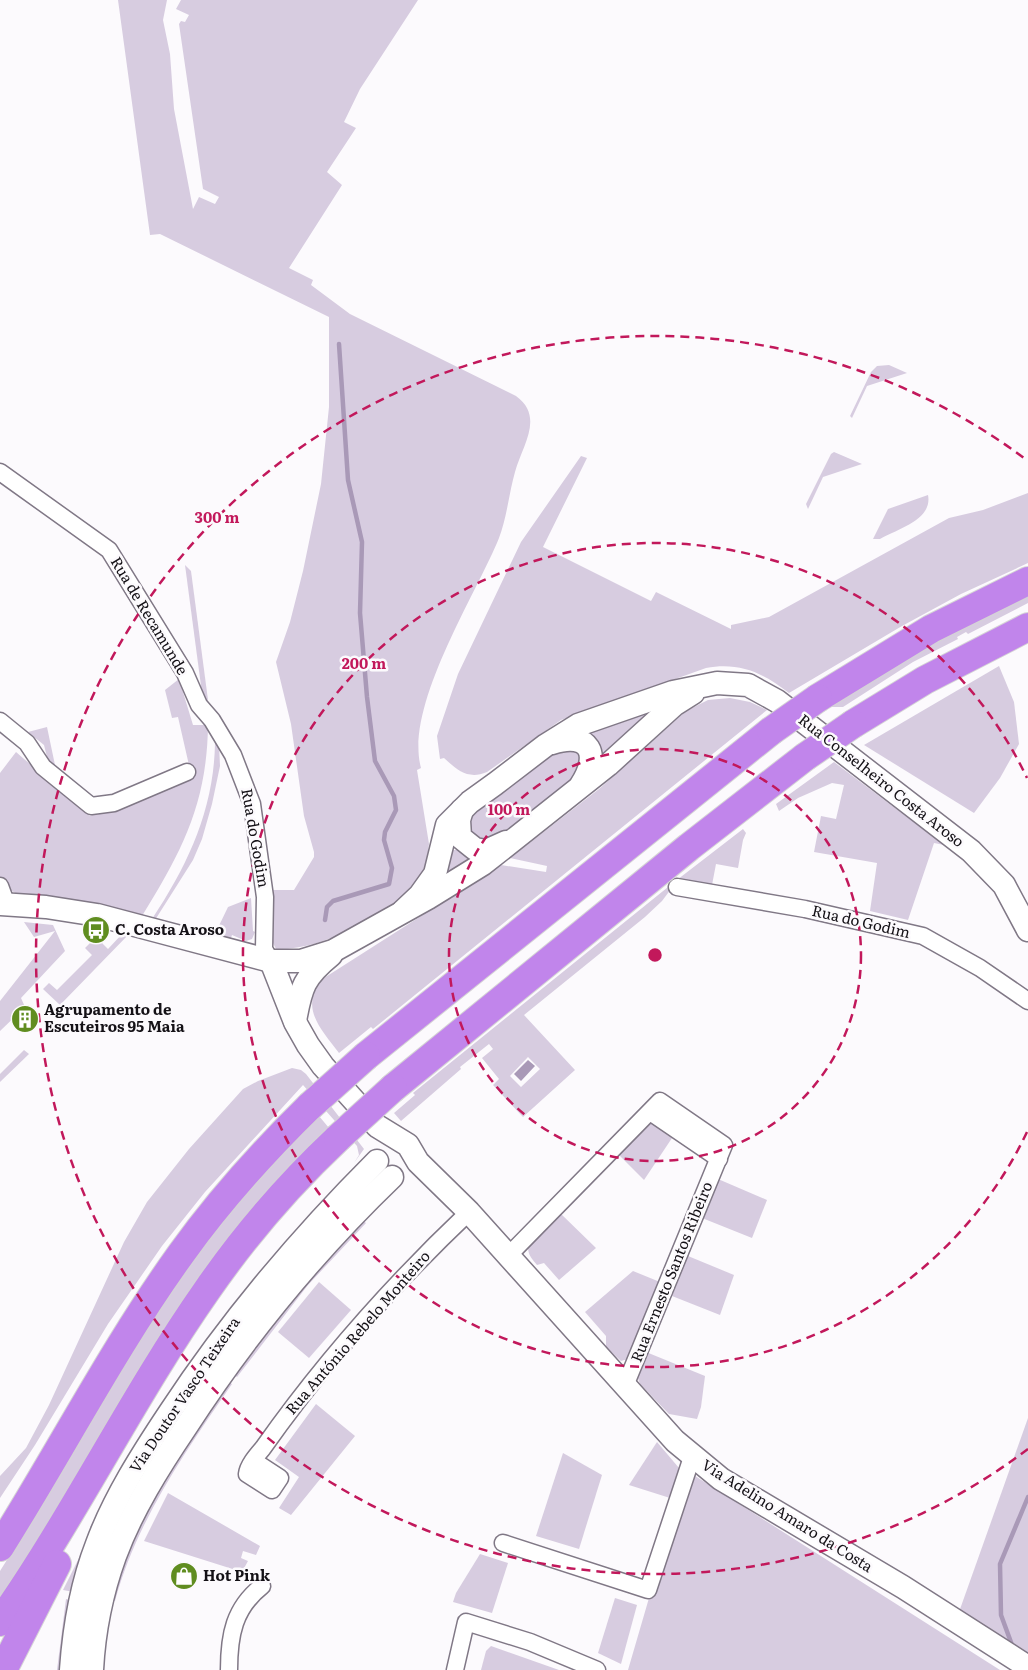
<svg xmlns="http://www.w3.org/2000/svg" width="1028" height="1670" viewBox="0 0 1028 1670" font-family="Literata,serif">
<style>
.green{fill:#d7cce0;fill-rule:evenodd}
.water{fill:#a999b7}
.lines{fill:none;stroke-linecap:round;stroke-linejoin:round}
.stream{stroke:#a999b7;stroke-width:4.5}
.minor-casing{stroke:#807886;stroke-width:19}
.secondary-casing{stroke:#807886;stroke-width:25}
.motorway-casing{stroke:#d5d4d5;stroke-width:30}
.minor{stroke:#fff;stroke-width:16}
.secondary{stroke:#fff;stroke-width:22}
.motorway{stroke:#c185eb;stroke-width:28}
.motorway-bridge-casing{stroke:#d5d4d5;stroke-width:30;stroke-linecap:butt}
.motorway-bridge{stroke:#c185eb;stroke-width:28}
.ring{fill:none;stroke:#c2185b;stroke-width:2.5;stroke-dasharray:9 6}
.labels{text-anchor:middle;stroke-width:5;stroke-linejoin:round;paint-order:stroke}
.street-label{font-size:15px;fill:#141116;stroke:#fcfafd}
.poi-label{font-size:15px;font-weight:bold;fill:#141116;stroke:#fcfafd;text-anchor:start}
.centre{fill:#c2185b;stroke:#fcfafd;stroke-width:2.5}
.ring-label{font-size:15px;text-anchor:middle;font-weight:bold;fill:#c2185b;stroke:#fcfafd;stroke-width:5;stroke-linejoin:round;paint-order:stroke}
</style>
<rect width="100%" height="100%" fill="#fcfafd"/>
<g class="green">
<path d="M118,0H167L163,20L170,54L174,109L193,209L199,197L215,204L219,197L203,189L179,24L181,21L185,22L189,15L176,9L181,0H418L360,89L344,122L356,128L327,172L342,185L289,268L313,280L311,285L350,314L516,396C545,417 522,446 515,472C509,493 507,517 499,538C476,595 404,706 421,768L417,770L429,844L426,865L417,891C373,916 328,950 276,949L273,943L271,890H294L314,857V852L304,816L291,724L276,662L290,622L303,571L321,484L329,407V317L160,234L150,235Z"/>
<polygon points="889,365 907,373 867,386 852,418 850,416 871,372 877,366"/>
<polygon points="834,452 862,464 823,477 808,509 806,504 831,454"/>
<path d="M581,456L587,458L543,547L651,601L656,592L731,629V625L769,617L949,518L983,510L1028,493V563L961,594L902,626L789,693C763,673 740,662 706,668L561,720L487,772C468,780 457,770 444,758L440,759L437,736L458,674L521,542Z"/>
<path d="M928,495C933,520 897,529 880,539H873L888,509Z"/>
<polygon points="185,565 191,571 208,700 203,701"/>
<polygon points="1028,596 1028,603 968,634 966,632 957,637 958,639 913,662 843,707 829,707 918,651"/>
<polygon points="999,666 1014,702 1019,744 1000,778 974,813 864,745"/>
<path d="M179,679L193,725H208C207,804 182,851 142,916L19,895L10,890L0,878V773L16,752L90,816L191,774L178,717L172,718L165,690Z"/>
<path d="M730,698L750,702L767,710L373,1029L371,1027L339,1053C320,1028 298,1006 324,978L501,865L546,872L547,866L510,858L599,789L686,711L708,700Z"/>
<path d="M668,700L603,759C603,747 596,738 586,732Z"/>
<polygon points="47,727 55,765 48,761 44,745 28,732"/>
<path d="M215,743H219L220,766L212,804L202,839L193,860L155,920L152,919C188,865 214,809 215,743Z"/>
<path d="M562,746L570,747L581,756L582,775L501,839L486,843C473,834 468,832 470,816Z"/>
<polygon points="834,762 944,845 934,843 908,920 870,911 877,863 814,852 821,816 836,819 844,785 832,783 798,798 779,811 776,804"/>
<path d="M743,829L746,833L743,840L738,868L716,864L712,885L686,881L674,885L662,901L645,917L524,1015L575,1070L523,1117L493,1085L499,1079L482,1058L493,1049L489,1044L460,1067L461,1069L401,1121L394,1113L415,1095L413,1093L673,883ZM528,1057L540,1069L521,1087L510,1076Z"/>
<polygon points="451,850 458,850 473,860 449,879 443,872"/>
<polygon points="251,898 253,931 255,932 252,939 246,941 232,935 231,938 215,934 228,907"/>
<polygon points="24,922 53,925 65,951 21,998 25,1007 0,1031 0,1001 55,931 34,937"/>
<polygon points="100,933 109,935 102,943 108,949 123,933 129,934 60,1005 43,989 49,983 57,990 92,955 85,948"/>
<polygon points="24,1050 29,1054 0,1082 0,1074"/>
<polygon points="292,1068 301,1070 306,1074 364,1149 354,1163 359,1155 357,1146 303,1085 205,1192 162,1246 108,1324 35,1445 0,1498 0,1476 26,1448 49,1405 124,1242 147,1202 189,1149 243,1089 258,1081"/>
<path d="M319,1116L329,1128L45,1529L0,1598V1571C68,1465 126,1351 201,1249C236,1202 277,1158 319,1116Z"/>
<polygon points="650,1123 674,1135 644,1180 618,1154"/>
<polygon points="718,1179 767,1200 752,1238 702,1218"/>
<path d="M560,1213L596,1248L559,1280L544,1263L537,1265C532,1259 528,1255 528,1247Z"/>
<polygon points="361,1219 366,1223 308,1285 237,1377 232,1373 272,1321"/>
<polygon points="688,1256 734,1275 720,1315 672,1296"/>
<polygon points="633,1271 660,1282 628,1359 621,1361 606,1347 606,1336 585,1312"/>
<polygon points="319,1282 351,1310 309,1358 278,1332"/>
<polygon points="646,1352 705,1376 701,1407 697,1419 669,1414 640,1384 637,1376"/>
<path d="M227,1381L232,1384C185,1452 137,1520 115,1601L110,1600L143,1514Z"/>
<polygon points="316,1404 355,1436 291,1515 279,1508 299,1477 275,1460"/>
<polygon points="1028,1418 1028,1654 959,1612"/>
<polygon points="657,1442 679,1468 670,1498 629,1485"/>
<polygon points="563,1453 602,1475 579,1549 536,1536"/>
<polygon points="122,1474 74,1592 63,1590 93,1530 90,1527"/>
<polygon points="692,1474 1000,1670 628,1670 649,1598 652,1597"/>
<polygon points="168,1493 260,1546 256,1555 243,1551 241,1558 248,1561 242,1572 144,1541"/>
<polygon points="480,1554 508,1563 492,1613 453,1602 456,1593"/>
<polygon points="615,1598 637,1605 621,1664 598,1653"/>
<polygon points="66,1599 72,1601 63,1670 57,1670"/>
<polygon points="491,1646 559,1670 481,1670 486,1651"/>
</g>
<polygon class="water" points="528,1060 535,1066 521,1081 514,1074"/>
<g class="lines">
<g class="stream">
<polyline points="325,920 327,907 333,901 389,884 392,868 384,840 385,832 396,810 394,796 375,761 367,697 360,613 362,542 348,480 339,344"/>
<polyline points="1012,1645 1001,1615 1000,1564 1028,1497"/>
</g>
<g class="minor-casing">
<g id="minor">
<polyline points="0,472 109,550 185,673 199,705 212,720 233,755 252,804 265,897 264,949 271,961"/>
<polyline points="0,721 27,743 43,767 91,806 114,803 187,772"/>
<polyline points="0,886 7,905"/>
<polyline points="677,887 805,909 923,936 980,968 1028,1001"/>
<polyline points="650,1112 719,1159"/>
<polyline points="508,1256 660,1101 724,1145 625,1386"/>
<path d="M254,1461L280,1478L272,1490L247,1474C248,1465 257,1455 263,1448C323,1363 393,1284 469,1212"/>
<polyline points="503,1543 648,1590 692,1457"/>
<path d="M229,1670C229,1635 234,1608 262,1586"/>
<polyline points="455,1670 466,1622 530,1642 597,1670"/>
</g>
</g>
<g class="secondary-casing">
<g id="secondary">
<path d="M552,743C590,731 601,754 581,785"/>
<polyline points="462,810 459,820 460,837 475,849 486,851 506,842"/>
<polyline points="0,904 46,907 97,915 271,961 301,961 333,951 428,898 483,864 608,765 674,705 693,693"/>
<polyline points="403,911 420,895 435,874 447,825 470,802 495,784 546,745 578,725 673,692 717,683 748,685 777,701 971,851 1004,885 1028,930"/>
<polyline points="271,961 295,1022 308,1045 323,1066 377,1126 408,1145 418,1162 469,1212 675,1441 721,1479 903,1587 1028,1667"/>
<path d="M295,1021C301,987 304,977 331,955"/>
<path d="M71,1670C74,1627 81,1585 97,1544C114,1498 142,1454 170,1412C230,1321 299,1239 377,1161"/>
<path d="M92,1670C94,1631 102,1592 115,1556C132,1510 159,1467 186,1427C245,1336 314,1252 392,1177"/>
</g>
</g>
<g class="motorway-casing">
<g id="motorway">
<polyline points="818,698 931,629 1028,581"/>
<polyline points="853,724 925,680 1028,627"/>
<polyline points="366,1056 771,731"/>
<polyline points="393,1088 689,847 805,757"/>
<path d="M0,1547C61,1450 114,1347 181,1254C219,1201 263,1152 310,1106"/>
<path d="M0,1622C75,1515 132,1397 207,1290C245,1235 289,1184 338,1138"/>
<polyline points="3,1670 57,1564"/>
</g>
</g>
<use href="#minor" class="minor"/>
<use href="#secondary" class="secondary"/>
<use href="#motorway" class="motorway"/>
<g class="motorway-bridge-casing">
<g id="motorway-bridge">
<polyline points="771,731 818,698"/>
<polyline points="805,757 853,724"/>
<polyline points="310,1106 366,1056"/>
<polyline points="338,1138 393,1088"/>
</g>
</g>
<use href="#motorway-bridge" class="motorway-bridge"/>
</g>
<g class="ring">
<circle cx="655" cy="955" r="206"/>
<path d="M1027 1132A412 412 0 1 1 1027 778"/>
<path d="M1028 1449A619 619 0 1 1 1028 461"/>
</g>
<defs>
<g id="bus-disc" transform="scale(1.4375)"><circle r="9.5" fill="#608d20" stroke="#fcfafd"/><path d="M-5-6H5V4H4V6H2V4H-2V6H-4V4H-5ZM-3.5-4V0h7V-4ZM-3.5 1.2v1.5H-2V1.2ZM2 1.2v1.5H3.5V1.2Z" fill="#fff"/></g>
<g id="building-disc" transform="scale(1.4375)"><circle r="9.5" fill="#608d20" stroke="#fcfafd"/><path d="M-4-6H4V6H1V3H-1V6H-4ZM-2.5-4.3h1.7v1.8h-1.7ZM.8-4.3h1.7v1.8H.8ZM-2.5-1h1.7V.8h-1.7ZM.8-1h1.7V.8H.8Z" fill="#fff"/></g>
<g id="shop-disc" transform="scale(1.4375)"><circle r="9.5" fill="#608d20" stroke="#fcfafd"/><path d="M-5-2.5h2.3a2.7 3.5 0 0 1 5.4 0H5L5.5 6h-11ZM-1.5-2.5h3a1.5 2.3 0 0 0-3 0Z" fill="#fff"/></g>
</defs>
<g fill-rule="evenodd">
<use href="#bus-disc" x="96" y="930"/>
<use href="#building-disc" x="25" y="1019"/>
<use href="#shop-disc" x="184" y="1576"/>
</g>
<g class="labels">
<g class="street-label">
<text transform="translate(149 616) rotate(59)" y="5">Rua de Recamunde</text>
<text transform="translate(881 781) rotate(38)" y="5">Rua Conselheiro Costa Aroso</text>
<text transform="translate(255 838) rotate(80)" y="5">Rua do Godim</text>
<text transform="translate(861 922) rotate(13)" y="5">Rua do Godim</text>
<text transform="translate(672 1272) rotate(-68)" y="5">Rua Ernesto Santos Ribeiro</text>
<text transform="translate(358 1333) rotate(-49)" y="5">Rua António Rebelo Monteiro</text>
<text transform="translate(185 1395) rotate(-56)" y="5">Via Doutor Vasco Teixeira</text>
<text transform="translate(787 1516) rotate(32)" y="5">Via Adelino Amaro da Costa</text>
</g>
<g class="poi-label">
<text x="115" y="935">C. Costa Aroso</text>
<text x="44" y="1015">Agrupamento de<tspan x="44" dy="17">Escuteiros 95 Maia</tspan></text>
<text x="203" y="1581">Hot Pink</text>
</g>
</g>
<circle cx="655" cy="955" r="8" class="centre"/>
<g class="ring-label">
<text x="217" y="523">300 m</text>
<text x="364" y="669">200 m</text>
<text x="509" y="815">100 m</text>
</g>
</svg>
